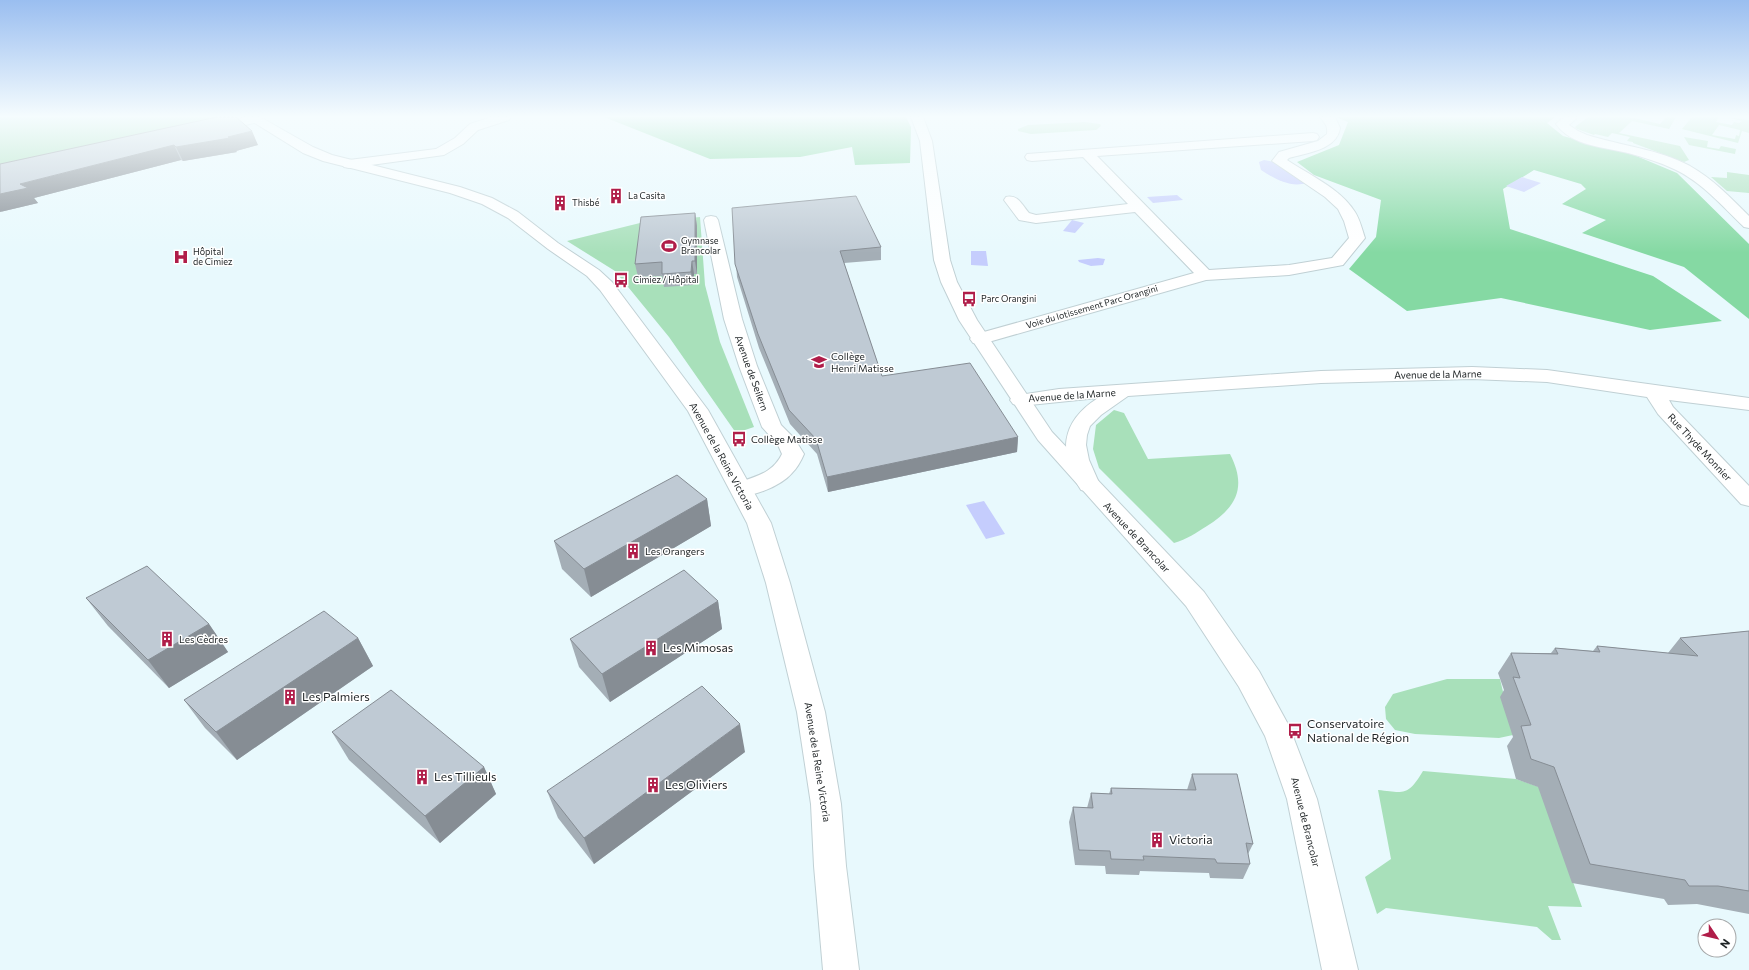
<svg xmlns="http://www.w3.org/2000/svg" width="1749" height="970" viewBox="0 0 1749 970" font-family="Commissioner,sans-serif">
<style>
.green{fill:#a8e0ba;fill-rule:evenodd}
.forest{fill:#85d9a3}
.water{fill:#c5cdfd}
.lines{fill:none;stroke-linecap:round;stroke-linejoin:round}
.minor-casing{stroke:#c0d0d4;stroke-width:2}
.tertiary-casing{stroke:#c0d0d4;stroke-width:2}
.minor{fill:#fff;fill-rule:evenodd}
.tertiary{fill:#fff;fill-rule:evenodd}
.wall{fill:#a4aeb6}
.shaded-wall{fill:#868d94}
.building{fill:#bfcad4;stroke:#868d94}
.labels{text-anchor:middle;stroke-width:3;stroke-linejoin:round;paint-order:stroke}
.far-poi-label{font-size:9px;fill:#1f2426;stroke:#fff;text-anchor:start}
.far-street-label{font-size:9px;fill:#1f2426;stroke:#fff}
.poi-label{font-size:10px;fill:#1f2426;stroke:#fff;text-anchor:start}
.street-label{font-size:10px;fill:#1f2426;stroke:#fff}
.near-poi-label{font-size:12px;fill:#1f2426;stroke:#fff;text-anchor:start}
</style>
<rect width="100%" height="100%" fill="#e8f9fd"/>
<g class="green">
<polygon points="0,117 216,117 210,123 0,172"/>
<polygon points="1588,117 1630,117 1660,124 1666,117 1676,117 1669,129 1632,121 1619,133 1680,146 1689,160 1684,162 1633,143 1633,142 1627,141 1630,137 1612,133 1608,137 1595,134 1594,135 1577,129 1575,127"/>
<path d="M1692,117H1719L1716,122L1732,125L1734,122L1739,123L1742,121L1727,117L1749,120V133L1742,131L1738,143L1682,129ZM1719,125L1740,130L1739,136L1736,135L1735,139L1712,135Z"/>
<polygon points="1085,122 1100,124 1101,126 1096,130 1031,134 1018,131 1018,129 1028,125"/>
<polygon points="1684,137 1708,141 1707,147 1719,149 1721,146 1736,149 1735,154 1689,145"/>
<polygon points="1727,172 1749,175 1749,193 1727,191 1711,177 1727,178"/>
<polygon points="700,217 705,285 720,342 754,427 736,433 669,337 615,271 567,241 640,223"/>
<path d="M1114,410L1124,413L1148,459L1230,454C1247,487 1237,507 1207,526C1196,533 1187,539 1174,543L1099,468L1093,449L1096,425Z"/>
<polygon points="1447,679 1500,679 1513,735 1499,738 1415,734 1395,730 1386,719 1385,707 1393,694"/>
<path d="M1423,771L1516,779L1539,787L1582,907L1548,906L1561,940H1552L1537,927L1386,908L1377,914L1365,877L1391,859L1378,790C1405,793 1408,796 1423,771Z"/>
</g>
<g class="forest">
<polygon points="604,117 906,117 911,127 910,163 855,165 852,147 800,157 710,159"/>
<polygon points="1336,117 1555,117 1547,123 1563,136 1634,155 1677,173 1749,244 1749,319 1684,267 1582,233 1606,220 1562,204 1586,189 1581,184 1534,170 1503,189 1510,229 1653,276 1722,321 1650,330 1501,298 1407,311 1349,269 1376,237 1381,200 1314,175 1297,162 1339,145 1348,122"/>
</g>
<g class="water">
<path d="M1264,160L1274,162L1307,183C1290,188 1275,179 1261,170L1259,162Z"/>
<polygon points="1522,177 1541,183 1524,192 1506,186"/>
<polygon points="1177,195 1183,200 1153,203 1147,197"/>
<polygon points="1072,220 1084,223 1075,233 1063,231"/>
<polygon points="971,251 986,251 988,266 971,265"/>
<polygon points="1098,258 1105,259 1103,265 1091,266 1079,262 1078,260"/>
<polygon points="984,501 1005,534 986,539 966,505"/>
</g>
<g class="lines">
<g class="minor-casing">
<g id="minor">
<polygon points="246,117 259,117 260,119 258,122 212,133 208,132 206,129 208,126"/>
<polygon points="492,117 511,117 509,120 478,130 463,144 444,155 349,168 344,167 342,164 344,161 349,160 436,149 455,138 470,124"/>
<path d="M1320,117H1335L1340,128C1337,150 1306,153 1289,158L1287,160C1309,175 1340,188 1355,212C1360,220 1362,229 1365,238L1343,265L1289,275L1206,280L985,343L979,344L973,343L970,339L973,335L1194,273L1135,212L1036,223L1019,220L1004,200L1006,197C1018,194 1022,205 1029,213L1036,215L1128,204L1083,157L1032,161L1027,160L1025,157L1027,154L1313,133L1317,134L1319,137L1317,140L1313,141L1097,156L1209,270L1289,265L1332,258L1349,238L1344,221L1338,209L1325,197L1272,161L1279,152L1318,141L1327,134C1328,125 1325,124 1320,117Z"/>
<path d="M1564,117H1578L1569,125L1578,131L1587,135C1622,146 1658,149 1690,166C1713,179 1731,198 1749,216V228L1744,227C1722,206 1702,182 1674,169C1659,162 1643,157 1628,153C1604,147 1571,146 1556,124Z"/>
<path d="M711,216L716,217L718,220L742,319L757,366L781,425L794,438L804,454C801,461 797,468 792,473C781,486 750,499 734,495L731,490C741,475 769,481 782,454L778,445L762,427L739,366L724,319L704,220L706,217Z"/>
<path d="M1472,367L1547,370L1749,398V410L1669,400L1673,407L1749,486V506L1741,504L1658,414L1647,397L1547,382L1472,379L1321,383L1128,396L1101,415L1090,426L1087,435L1086,445L1089,460L1100,485L1097,490L1089,492L1081,490C1058,454 1060,422 1098,398L1020,406L1013,404L1010,400L1013,396L1059,389L1321,371Z"/>
</g>
</g>
<g class="tertiary-casing">
<g id="tertiary">
<polygon points="245,117 260,117 313,147 332,155 460,187 492,198 518,212 558,243 599,270 612,282 708,410 771,523 790,583 825,712 841,804 846,866 859,970 823,970 814,866 811,804 797,712 766,583 747,523 688,411 600,290 587,276 548,249 508,218 482,204 450,193 323,161 303,153"/>
<polygon points="911,117 923,117 932,141 950,260 957,282 977,320 1052,432 1204,592 1259,671 1289,726 1317,799 1358,970 1322,970 1287,799 1265,736 1239,687 1186,606 1038,440 959,320 941,282 934,260 920,141"/>
</g>
</g>
<use href="#minor" class="minor"/>
<use href="#tertiary" class="tertiary"/>
</g>
<g class="wall">
<polygon points="217,117 258,145 236,151 237,152 183,161 181,160 34,198 38,203 0,212"/>
<polygon points="732,208 881,247 881,260 844,263 882,376 1018,437 1017,452 828,492 817,454 790,424 759,348 737,277"/>
<polygon points="695,213 697,226 697,274 694,274 693,285 664,287 662,276 638,277 635,264"/>
<polygon points="707,499 711,526 591,597 562,569 554,541"/>
<polygon points="86,598 209,624 228,652 169,688 108,626"/>
<polygon points="718,601 722,629 610,702 579,667 570,639"/>
<polygon points="1749,631 1749,914 1697,904 1668,905 1664,899 1572,883 1538,787 1516,779 1507,746 1513,737 1500,697 1504,690 1498,673 1511,653 1551,653 1555,648 1593,651 1597,646 1668,653 1680,638"/>
<polygon points="358,638 373,666 237,760 205,728 184,700"/>
<polygon points="332,732 484,767 496,794 440,843 349,760"/>
<polygon points="745,752 594,864 558,818 547,791"/>
<polygon points="1192,774 1253,844 1248,854 1250,864 1243,879 1210,878 1209,873 1140,871 1139,875 1106,874 1105,866 1075,865 1069,822 1073,807 1087,808 1091,793 1109,794 1111,788 1187,790"/>
</g>
<g class="shaded-wall">
<polygon points="252,131 258,145 236,151 237,152 183,161 176,147 228,137"/>
<polygon points="174,145 181,160 34,198 38,203 0,212 0,194 20,184"/>
<polygon points="695,213 697,226 697,274 695,261"/>
<polygon points="692,261 694,274 693,285 691,272"/>
<polygon points="1018,437 1017,452 828,492 827,477"/>
<polygon points="707,499 711,526 591,597 584,569"/>
<polygon points="718,601 722,629 610,702 602,674"/>
<polygon points="209,624 228,652 169,688 148,660"/>
<polygon points="358,638 373,666 237,760 216,732"/>
<polygon points="740,724 745,752 594,864 584,838"/>
<polygon points="484,767 496,794 440,843 425,816"/>
</g>
<g class="building">
<polygon points="217,117 236,117 252,131 228,137 230,138 176,147 174,145 20,184 28,188 0,194 0,164"/>
<polygon points="856,196 881,247 840,251 882,376 970,363 1018,437 827,477 816,439 789,410 758,334 735,264 732,208"/>
<polygon points="695,213 695,261 692,261 691,272 662,274 662,262 635,264 641,217"/>
<polygon points="677,475 707,499 584,569 554,541"/>
<polygon points="147,566 209,624 148,660 86,598"/>
<polygon points="684,570 718,601 602,674 570,639"/>
<polygon points="324,611 358,638 216,732 184,700"/>
<polygon points="1749,631 1749,891 1718,886 1689,886 1685,880 1590,864 1554,767 1531,759 1521,726 1531,725 1513,677 1520,678 1511,653 1558,654 1555,648 1600,652 1597,646 1698,656 1680,638"/>
<polygon points="702,686 740,724 584,838 547,791"/>
<polygon points="391,690 484,767 425,816 332,732"/>
<polygon points="1192,774 1237,774 1253,844 1246,843 1250,864 1217,863 1215,859 1143,856 1144,860 1111,859 1110,851 1079,850 1073,807 1093,808 1091,793 1112,794 1111,788 1196,790"/>
</g>
<linearGradient id="sky" x2="0" y2="1"><stop stop-color="#9abef0"/><stop offset="0.46" stop-color="#f5fcfe"/><stop offset="1" stop-color="#f5fcfe" stop-opacity="0"/></linearGradient>
<rect width="1749" height="253" fill="url(#sky)"/>
<defs>
<g id="building-bare" transform="scale(1.2)"><path d="M-4-6H4V6H1V3H-1V6H-4ZM-2.5-4.3h1.7v1.8h-1.7ZM.8-4.3h1.7v1.8H.8ZM-2.5-1h1.7V.8h-1.7ZM.8-1h1.7V.8H.8Z" fill="#b01d49" stroke="#fff" stroke-width="2.5" paint-order="stroke"/></g>
<g id="stadium-bare" transform="scale(1.2)"><path d="M0-5a6.5 5 0 1 0 0 10a6.5 5 0 1 0 0-10ZM-3.5-1.8h7v3.6h-7Z" fill="#b01d49" stroke="#fff" stroke-width="2.5" paint-order="stroke"/></g>
<g id="hospital-bare" transform="scale(1.2)"><path d="M-5-5h3v3.5h4V-5h3V5h-3V1.5h-4V5h-3Z" fill="#b01d49" stroke="#fff" stroke-width="2.5" paint-order="stroke"/></g>
<g id="bus-bare" transform="scale(1.2)"><path d="M-5-6H5V4H4V6H2V4H-2V6H-4V4H-5ZM-3.5-4V0h7V-4ZM-3.5 1.2v1.5H-2V1.2ZM2 1.2v1.5H3.5V1.2Z" fill="#b01d49" stroke="#fff" stroke-width="2.5" paint-order="stroke"/></g>
<g id="school-bare" transform="scale(1.2)"><path d="M0-5L7-2L0 1L-7-2ZM-4 1L0 2.5L4 1V4Q0 6-4 4Z" fill="#b01d49" stroke="#fff" stroke-width="2.5" paint-order="stroke"/></g>
</defs>
<g fill-rule="evenodd">
<use href="#building-bare" x="616" y="196"/>
<use href="#building-bare" x="560" y="203"/>
<use href="#stadium-bare" x="669" y="246"/>
<use href="#hospital-bare" x="181" y="257"/>
<use href="#bus-bare" x="621" y="280"/>
<use href="#bus-bare" x="969" y="299"/>
<use href="#school-bare" x="819" y="362"/>
<use href="#bus-bare" x="739" y="439"/>
<use href="#building-bare" x="633" y="551"/>
<use href="#building-bare" x="167" y="639"/>
<use href="#building-bare" x="651" y="648"/>
<use href="#building-bare" x="290" y="697"/>
<use href="#bus-bare" x="1295" y="731"/>
<use href="#building-bare" x="422" y="777"/>
<use href="#building-bare" x="653" y="785"/>
<use href="#building-bare" x="1157" y="840"/>
</g>
<g class="labels">
<g class="far-poi-label">
<text x="628" y="199">La Casita</text>
<text x="572" y="206">Thisbé</text>
<text x="681" y="244">Gymnase<tspan x="681" dy="10">Brancolar</tspan></text>
<text x="193" y="255">Hôpital<tspan x="193" dy="10">de Cimiez</tspan></text>
<text x="633" y="283">Cimiez / Hôpital</text>
<text x="981" y="302">Parc Orangini</text>
</g>
<g class="far-street-label">
<text transform="translate(1092 307) rotate(-16)" y="3">Voie du lotissement Parc Orangini</text>
</g>
<g class="poi-label">
<text x="831" y="360">Collège<tspan x="831" dy="12">Henri Matisse</tspan></text>
<text x="751" y="443">Collège Matisse</text>
<text x="645" y="555">Les Orangers</text>
<text x="179" y="643">Les Cèdres</text>
</g>
<g class="street-label">
<text transform="translate(752 373) rotate(70)" y="4">Avenue de Seilern</text>
<text transform="translate(1438 374) rotate(-1)" y="4">Avenue de la Marne</text>
<text transform="translate(1072 395) rotate(-4)" y="4">Avenue de la Marne</text>
<text transform="translate(1700 447) rotate(47)" y="4">Rue Thyde Monnier</text>
<text transform="translate(722 456) rotate(61)" y="4">Avenue de la Reine Victoria</text>
<text transform="translate(1137 537) rotate(47)" y="4">Avenue de Brancolar</text>
<text transform="translate(818 762) rotate(81)" y="4">Avenue de la Reine Victoria</text>
<text transform="translate(1306 822) rotate(76)" y="4">Avenue de Brancolar</text>
</g>
<g class="near-poi-label">
<text x="663" y="652">Les Mimosas</text>
<text x="302" y="701">Les Palmiers</text>
<text x="1307" y="728">Conservatoire<tspan x="1307" dy="14">National de Région</tspan></text>
<text x="434" y="781">Les Tillieuls</text>
<text x="665" y="789">Les Oliviers</text>
<text x="1169" y="844">Victoria</text>
</g>
</g>
<g transform="translate(1717 938) rotate(125)"><circle r="19" fill="#ffffff" stroke="#a5a7a8"/>
<path d="M0-3L7 15L0 10L-7 15Z" fill="#b01d49"/>
<text y="-6" font-size="11" font-weight="bold" text-anchor="middle" fill="#1f2426">N</text>
</g>
</svg>
